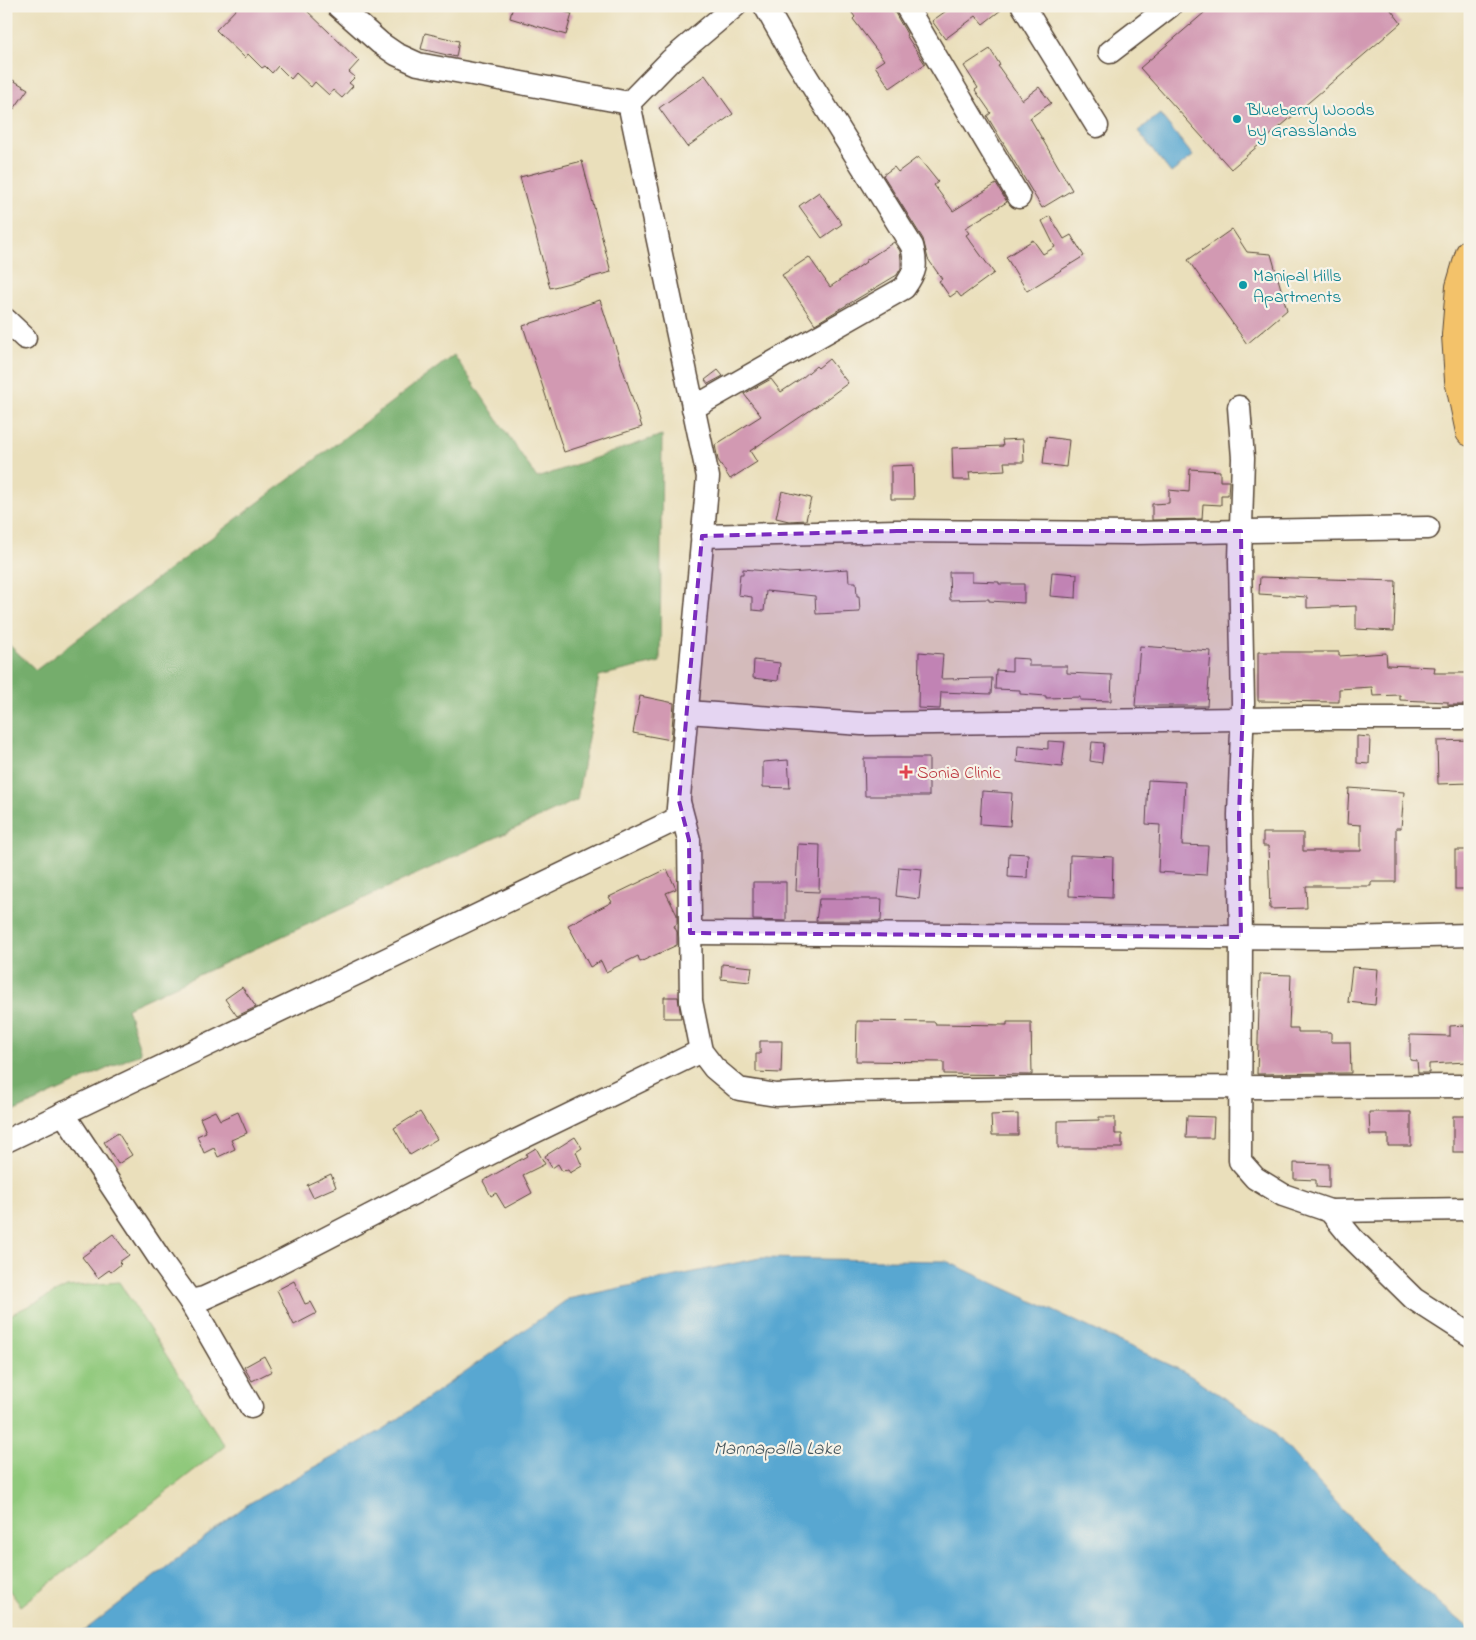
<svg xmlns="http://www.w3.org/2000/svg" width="1476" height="1640" viewBox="0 0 1476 1640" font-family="'Indie Flower',sans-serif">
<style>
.green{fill:#90c97c;stroke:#667a4d}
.forest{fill:#74ad6c;stroke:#586c45}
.water{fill:#58a7d1;stroke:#4a6878}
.building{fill:#d299b2}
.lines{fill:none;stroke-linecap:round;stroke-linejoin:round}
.minor-casing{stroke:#554536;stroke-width:25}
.highway-casing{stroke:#554536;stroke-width:30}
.minor{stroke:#fff;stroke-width:22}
.highway{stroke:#f3c26a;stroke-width:28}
.marked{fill:#7b2cbf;fill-opacity:0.2;stroke:#7b2cbf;stroke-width:4;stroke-dasharray:10 6;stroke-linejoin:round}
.culture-dot{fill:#0f9aa8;stroke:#f7f3e8;stroke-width:2}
.health-dot{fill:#e0444e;stroke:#f7f3e8;stroke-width:2}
.labels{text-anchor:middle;stroke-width:4.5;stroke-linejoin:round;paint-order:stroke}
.culture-label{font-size:18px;fill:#0d838f;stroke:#f7f3e8;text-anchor:start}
.health-label{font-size:18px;fill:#be3a42;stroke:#f7f3e8;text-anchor:start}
.water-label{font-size:19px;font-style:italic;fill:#45565d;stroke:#f7f3e8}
</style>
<rect width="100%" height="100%" fill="#f7f3e8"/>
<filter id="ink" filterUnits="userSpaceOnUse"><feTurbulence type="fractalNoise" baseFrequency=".02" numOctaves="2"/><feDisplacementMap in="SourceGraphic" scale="10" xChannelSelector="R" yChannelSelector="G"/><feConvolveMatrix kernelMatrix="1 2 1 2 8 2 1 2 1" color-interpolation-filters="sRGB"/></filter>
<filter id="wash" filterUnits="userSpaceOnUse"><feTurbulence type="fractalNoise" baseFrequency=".0096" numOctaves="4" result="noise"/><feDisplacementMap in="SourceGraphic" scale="20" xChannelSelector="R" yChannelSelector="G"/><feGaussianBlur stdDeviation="1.12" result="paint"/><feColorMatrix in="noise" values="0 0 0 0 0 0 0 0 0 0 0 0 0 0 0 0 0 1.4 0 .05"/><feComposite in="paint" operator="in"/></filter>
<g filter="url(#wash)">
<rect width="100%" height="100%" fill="#eadfbb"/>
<polygon class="green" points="119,1282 225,1446 21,1606 6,1586 6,1317 67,1287"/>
<polygon class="forest" points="454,355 537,478 662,435 660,662 599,676 577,800 127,1008 141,1053 6,1115 6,642 36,670"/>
<g class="water">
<polygon points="1160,114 1193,156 1171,173 1138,131"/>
<polygon points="760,1258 946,1261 1183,1371 1268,1426 1385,1557 1470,1629 1470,1634 80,1634 248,1504 384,1429 568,1299"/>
</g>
<g id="blocks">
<g class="building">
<polygon points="239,6 302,6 359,61 349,72 355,77 349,83 353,86 342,98 333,90 329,95 315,82 311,87 296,73 291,79 278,66 272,73 265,66 262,68 248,54 245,58 216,30"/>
<polygon points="513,6 567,6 565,12 572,14 566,35 510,18"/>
<polygon points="847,6 893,6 895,13 907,34 906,35 925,64 890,88 875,66 884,60 853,19 855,17"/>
<polygon points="953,6 1006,6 983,24 976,16 945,39 932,21"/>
<polygon points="1212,6 1388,6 1401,23 1231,169 1140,68"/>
<polygon points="425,33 459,41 456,57 421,49"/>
<polygon points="990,49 1000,65 998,66 1022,100 1039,87 1051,103 1030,118 1072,190 1042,208 987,116 991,113 975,90 978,88 964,66"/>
<polygon points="705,75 733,114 687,147 659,108"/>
<polygon points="6,76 28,89 14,109 6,104"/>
<polygon points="918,157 938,182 934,185 953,211 996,184 1007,202 965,228 969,233 966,235 994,273 961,297 957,292 950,297 939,281 942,279 928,259 923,239 883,175 894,167 898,172"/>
<polygon points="582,161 611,272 550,288 520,177"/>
<polygon points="819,192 842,224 822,238 799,206"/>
<polygon points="1050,216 1064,239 1071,235 1084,256 1027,291 1006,257 1033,240 1043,254 1055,247 1042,221"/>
<polygon points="1232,229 1247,252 1271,254 1287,310 1247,344 1188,260"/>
<polygon points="894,242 900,251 901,260 901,268 897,275 815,324 782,275 809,257 830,287 866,262 865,261"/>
<polygon points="600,300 642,427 564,452 523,326"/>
<polygon points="829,359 848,383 821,403 750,451 757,462 730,479 718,460 715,445 761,416 744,394 771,379 781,392 802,378 816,366 818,368"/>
<polygon points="718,370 723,376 708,384 705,380"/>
<polygon points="1046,437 1069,440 1066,467 1043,464"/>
<polygon points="1023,439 1024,462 1004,462 1005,470 969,472 970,480 953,480 952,448 1003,446 1002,440"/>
<polygon points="913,465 914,499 891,499 891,466"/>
<polygon points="1190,469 1220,471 1220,481 1229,481 1228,495 1221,495 1221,505 1203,504 1202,519 1152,520 1152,504 1169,503 1169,490 1189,492"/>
<polygon points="782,491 811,498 806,520 789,521 776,518"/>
<polygon points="743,569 789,573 848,569 849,582 856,582 857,596 859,596 860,612 816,614 815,596 766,591 764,611 752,610 752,597 738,595 740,574 743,574"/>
<polygon points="949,572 972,572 972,581 999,582 999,584 1024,584 1024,603 989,601 989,599 950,600"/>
<polygon points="1052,572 1077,574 1076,598 1050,596"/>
<polygon points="1260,577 1396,581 1394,631 1356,629 1356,606 1307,608 1307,597 1259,594"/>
<polygon points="1140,646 1211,651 1207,706 1135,706"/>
<polygon points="919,652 943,654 941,679 992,678 991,694 941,692 940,709 918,708"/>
<polygon points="1258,652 1339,652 1339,656 1386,653 1387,665 1435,667 1434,673 1470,673 1470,705 1448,705 1448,702 1400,700 1400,695 1373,696 1372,687 1339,689 1339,702 1258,701"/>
<polygon points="1012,658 1029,659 1029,666 1067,666 1067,673 1112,675 1111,701 1080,700 1080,697 1046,698 1046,696 1020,694 1020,690 995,689 996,670 1012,671"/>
<polygon points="754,660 780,663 778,681 753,678"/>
<polygon points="640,696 674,703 671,740 633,733"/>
<polygon points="1357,736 1370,737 1369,764 1357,763"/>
<polygon points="1470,740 1470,783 1438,784 1437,741"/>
<polygon points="1048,741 1065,742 1062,767 1017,762 1018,746 1048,749"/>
<polygon points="1092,742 1104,743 1102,763 1090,761"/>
<polygon points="864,758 929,758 929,796 865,796"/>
<polygon points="788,760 790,788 763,787 763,762"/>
<polygon points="1148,780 1185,782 1182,845 1208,846 1206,875 1158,872 1160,825 1146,824"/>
<polygon points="1349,788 1404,792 1401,828 1396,828 1396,882 1371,882 1371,886 1306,886 1307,908 1270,909 1268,846 1263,846 1263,833 1303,833 1303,851 1361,851 1361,825 1347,824"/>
<polygon points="982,791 1012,793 1010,826 980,824"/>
<polygon points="798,844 820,845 819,892 796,891"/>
<rect x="1455" y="850" width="15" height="39"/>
<polygon points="1009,853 1028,854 1027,878 1008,877"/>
<polygon points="1070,855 1113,857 1112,898 1069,896"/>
<polygon points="899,867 922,869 919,899 896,896"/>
<polygon points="667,869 676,889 666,893 677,915 677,924 674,926 677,932 677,945 640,962 638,956 606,972 601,961 590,967 568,925 612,902 609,897"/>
<polygon points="753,882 786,882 786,921 753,920"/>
<polygon points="819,899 882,899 881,921 816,921"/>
<polygon points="722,964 752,967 750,982 721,979"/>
<polygon points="1352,967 1378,969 1375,1005 1348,1002"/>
<polygon points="1260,974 1291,975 1289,1028 1298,1028 1298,1032 1331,1032 1331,1042 1350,1042 1351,1073 1257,1074"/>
<polygon points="242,987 256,1007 237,1016 225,999"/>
<polygon points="664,997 678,997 681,1018 664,1018"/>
<polygon points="857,1021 935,1022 935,1024 1007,1025 1007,1022 1031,1022 1032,1075 944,1074 944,1062 856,1061"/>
<polygon points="1465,1025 1467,1062 1429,1064 1429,1073 1418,1073 1417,1061 1410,1060 1410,1035 1450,1036 1450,1026"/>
<polygon points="760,1041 782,1041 781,1073 756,1072 756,1054 760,1054"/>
<polygon points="215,1111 220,1120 238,1112 247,1133 231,1140 235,1149 218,1157 214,1148 204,1153 197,1136 206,1132 200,1118"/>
<polygon points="420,1112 437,1139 410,1155 394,1128"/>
<polygon points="1369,1112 1411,1112 1411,1146 1388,1146 1388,1135 1370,1135"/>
<polygon points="1018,1114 1018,1135 992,1135 991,1115"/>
<polygon points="1187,1116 1214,1117 1213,1138 1186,1138"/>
<rect x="1453" y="1116" width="17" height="36"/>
<polygon points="1099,1117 1115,1117 1115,1134 1122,1134 1122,1148 1058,1148 1058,1121 1099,1120"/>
<polygon points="118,1133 132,1155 118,1164 104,1142"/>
<polygon points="575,1137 582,1148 576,1152 582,1166 570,1173 568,1170 562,1171 558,1164 552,1168 545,1156"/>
<polygon points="536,1148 545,1164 523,1175 532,1193 505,1208 496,1193 491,1196 483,1181 527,1156 526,1154"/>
<polygon points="1294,1163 1329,1164 1329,1188 1316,1187 1316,1180 1294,1179"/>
<polygon points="331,1174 336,1187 313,1197 307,1185"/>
<polygon points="113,1234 129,1255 119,1262 121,1264 111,1272 109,1270 98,1278 82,1257"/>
<polygon points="294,1281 305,1304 311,1302 317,1313 294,1325 277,1290"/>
<polygon points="264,1356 272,1371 252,1381 244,1367"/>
</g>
</g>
</g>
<g filter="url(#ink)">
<use href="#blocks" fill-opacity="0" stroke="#554536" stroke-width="1"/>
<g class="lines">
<g class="minor-casing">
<g id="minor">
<polyline points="338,6 380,43 396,54 418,64 629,103"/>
<polyline points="906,6 1019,197"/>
<polyline points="1023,6 1097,126"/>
<polyline points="1110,52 1170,6"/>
<polyline points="6,320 25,338"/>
<polyline points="1239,407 1243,458 1240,561 1243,703 1239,815 1241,937 1240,1161 1255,1178 1283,1195 1330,1211 1352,1238 1414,1299 1470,1335"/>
<path d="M693,408L904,288C916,271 917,266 912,246L790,50L765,6"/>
<polyline points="702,536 897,531 1134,533 1428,528"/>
<polyline points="687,712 862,724 1308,718 1470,718"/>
<polyline points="679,802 689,840 691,1001 701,1051 714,1068 739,1089 776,1095 847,1091 1033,1088 1470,1086"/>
<polyline points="690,933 1345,938 1470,935"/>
<polyline points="63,1113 162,1262 190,1301 204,1298 257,1274 493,1152 701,1051"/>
<polyline points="6,1141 387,959 677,819 708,477 629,103 671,60 735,6"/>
<polyline points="1330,1211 1470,1209"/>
<polyline points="190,1301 251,1407"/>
</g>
</g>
<g class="highway-casing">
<polyline id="highway" points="1470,253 1460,287 1456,335 1459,380 1470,432"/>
</g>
<use href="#minor" class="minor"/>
<use href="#highway" class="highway"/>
</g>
</g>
<path class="marked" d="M897,531H1241L1243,703L1239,815L1241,937L690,933L689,840L679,801L702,536Z"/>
<g class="culture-dot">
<circle cx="1237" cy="119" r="5"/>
<circle cx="1243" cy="285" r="5"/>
</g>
<path class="health-dot" d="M903.5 764.5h5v5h5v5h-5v5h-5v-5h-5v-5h5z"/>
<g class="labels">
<g class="culture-label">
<text x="1247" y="115">Blueberry Woods<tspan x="1247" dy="21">by Grasslands</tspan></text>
<text x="1253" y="281">Manipal Hills<tspan x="1253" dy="21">Apartments</tspan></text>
</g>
<g class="health-label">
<text x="917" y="778">Sonia Clinic</text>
</g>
<g class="water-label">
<text x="777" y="1454">Mannapalla Lake</text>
</g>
</g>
<rect width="1476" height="1640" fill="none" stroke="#f7f3e8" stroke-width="25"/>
</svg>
